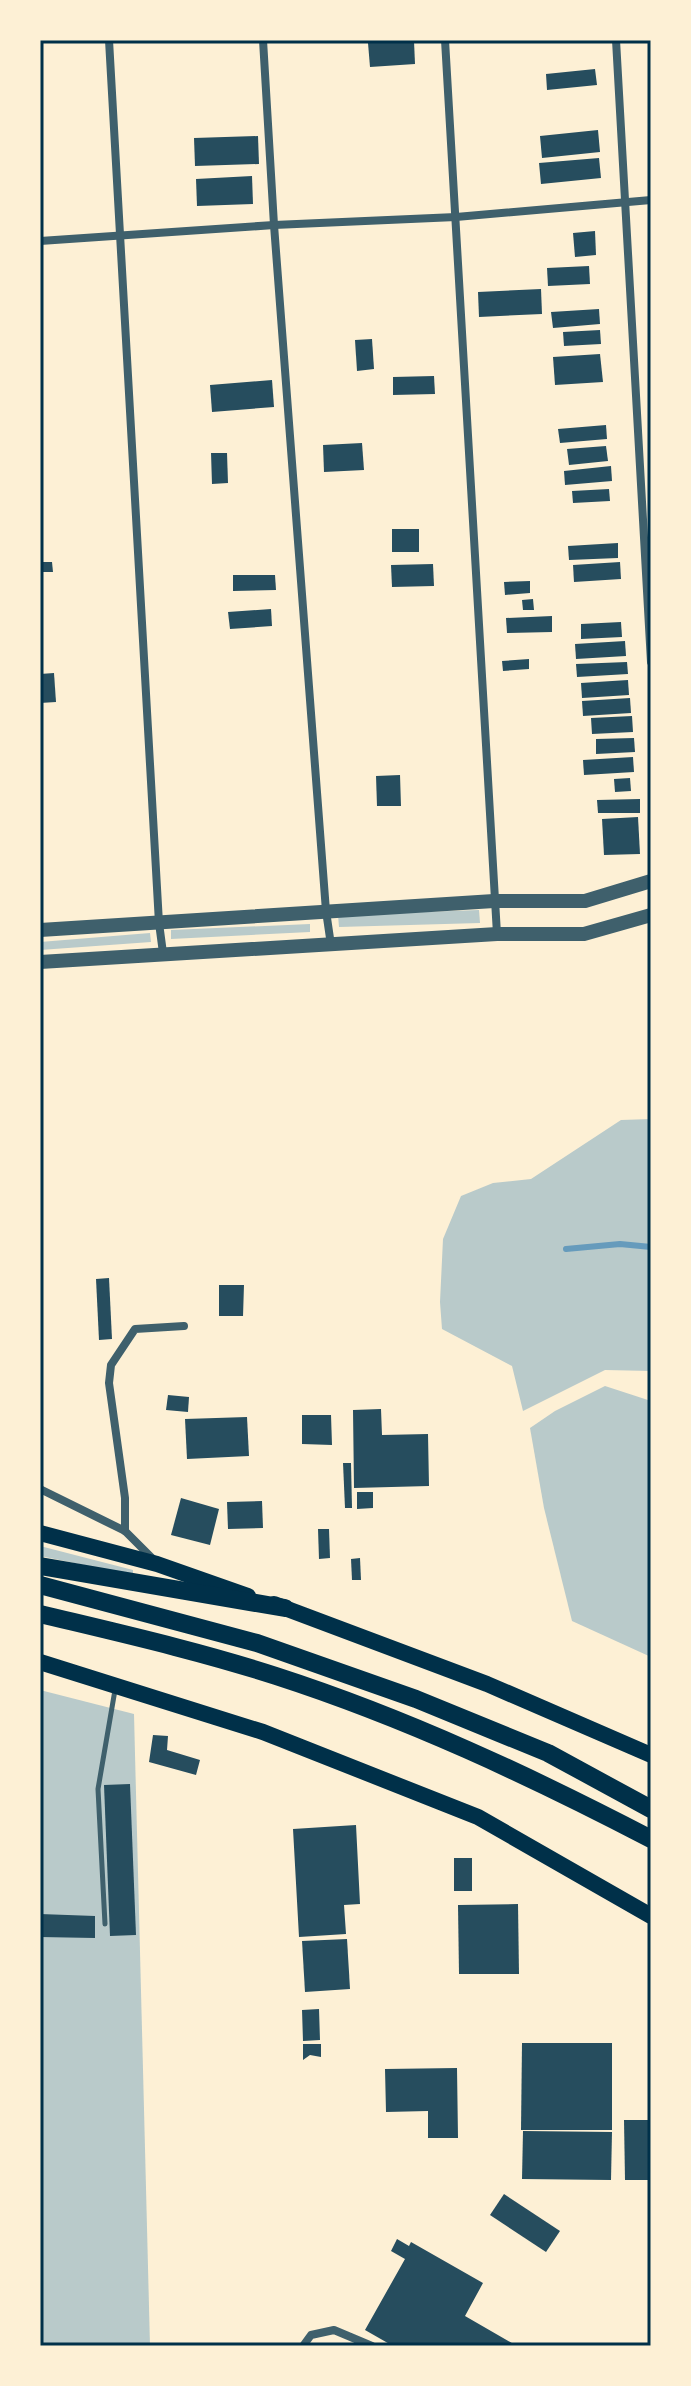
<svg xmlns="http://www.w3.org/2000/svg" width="691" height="2386" viewBox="0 0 691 2386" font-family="'Archivo Narrow',sans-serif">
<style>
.green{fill:#b9caca}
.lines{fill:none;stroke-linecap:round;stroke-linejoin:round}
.stream{stroke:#669bbc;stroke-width:6}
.building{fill:#264d5e}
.service{stroke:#3f606c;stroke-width:5}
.minor{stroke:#3f606c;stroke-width:8}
.tertiary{stroke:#3f606c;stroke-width:14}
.primary{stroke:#003049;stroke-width:16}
.trunk{stroke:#003049;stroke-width:18}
.neatline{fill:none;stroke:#003049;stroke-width:3}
</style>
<rect width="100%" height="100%" fill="#fdf0d5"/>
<g class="green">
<polygon points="479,910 480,923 339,927 338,915"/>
<polygon points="310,924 310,932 171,939 171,930"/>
<polygon points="150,933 151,942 40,950 40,942"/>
<polygon points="651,1119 651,1371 605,1370 523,1411 512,1366 442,1329 440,1302 443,1239 461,1196 493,1183 531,1179 621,1120"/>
<polygon points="605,1386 651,1401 651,1657 572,1621 544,1508 530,1428 555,1411"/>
<polygon points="40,1546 133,1570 133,1575 40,1556"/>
<polygon points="40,1690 134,1714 150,2346 40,2346"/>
</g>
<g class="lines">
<polyline class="stream" points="566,1249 620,1244 651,1247"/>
</g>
<g class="building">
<polygon points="414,41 415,64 370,67 368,43"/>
<polygon points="595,69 597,85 547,90 546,74"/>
<polygon points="598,130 600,152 542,158 540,136"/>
<polygon points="258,136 259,164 195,166 194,138"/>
<polygon points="599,158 601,178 541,184 539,163"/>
<polygon points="252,176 253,204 197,206 196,179"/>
<polygon points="595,231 596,255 575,257 573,233"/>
<polygon points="589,266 590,284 548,286 547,268"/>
<polygon points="541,289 542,314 479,317 478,292"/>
<polygon points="599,309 600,324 553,328 551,312"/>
<polygon points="600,330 601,344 564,346 563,332"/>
<polygon points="372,339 374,369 357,371 355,340"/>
<polygon points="600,354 603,382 555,385 553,357"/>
<polygon points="434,376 435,394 393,395 393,377"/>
<polygon points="272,380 274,407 212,412 210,385"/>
<polygon points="606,425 607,439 560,443 558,429"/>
<polygon points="362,443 364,470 324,472 323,445"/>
<polygon points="606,446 608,461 569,465 567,449"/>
<polygon points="211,453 227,453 228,483 212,484"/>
<polygon points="611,466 612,481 565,485 564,471"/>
<polygon points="609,489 610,501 573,503 572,491"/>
<rect x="392" y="529" width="27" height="23"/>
<polygon points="618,543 618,558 569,560 568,546"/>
<polygon points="40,562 52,562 53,572 40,572"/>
<polygon points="620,562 621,579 574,582 573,565"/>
<polygon points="433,564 434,586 392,587 391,565"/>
<polygon points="233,575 275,575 276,590 233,591"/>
<polygon points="530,581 530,593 505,595 504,582"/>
<polygon points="533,599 534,610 523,610 522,600"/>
<polygon points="271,609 272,626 230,629 228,612"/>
<polygon points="552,616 552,632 507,633 506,618"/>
<polygon points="621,622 622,637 581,639 581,624"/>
<polygon points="625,641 626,656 576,659 575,644"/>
<polygon points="529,659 529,669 503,671 502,661"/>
<polygon points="627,662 628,674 577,677 576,664"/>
<polygon points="54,673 56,702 40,703 40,674"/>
<polygon points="628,680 629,695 582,698 581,683"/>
<polygon points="630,698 631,713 583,716 582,701"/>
<polygon points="632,716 633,732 592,734 591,718"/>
<polygon points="634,738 635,752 596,754 596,739"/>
<polygon points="633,757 634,772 584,775 583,760"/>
<polygon points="400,775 401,806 377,806 376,776"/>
<polygon points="630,778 631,791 615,792 614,779"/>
<polygon points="640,799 640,813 598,813 597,800"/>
<polygon points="638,817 640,854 604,855 602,819"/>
<polygon points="109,1278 112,1339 99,1340 96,1279"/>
<polygon points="219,1285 244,1285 243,1316 219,1316"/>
<polygon points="168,1395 189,1397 188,1412 166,1410"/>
<polygon points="381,1409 382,1435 428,1434 429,1486 354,1488 353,1410"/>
<polygon points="302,1415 331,1415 332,1445 302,1444"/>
<polygon points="247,1417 249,1456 187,1459 185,1419"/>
<polygon points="343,1463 351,1463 352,1508 345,1508"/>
<polygon points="357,1492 373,1492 373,1508 357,1509"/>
<polygon points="181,1498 219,1509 210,1545 171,1535"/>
<polygon points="262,1501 263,1528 228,1529 227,1502"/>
<polygon points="318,1529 329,1529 330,1558 319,1559"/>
<polygon points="360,1558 361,1580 352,1580 351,1559"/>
<polygon points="153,1735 168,1736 167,1750 200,1760 196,1775 149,1762"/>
<polygon points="130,1784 136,1935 110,1936 104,1785"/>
<polygon points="356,1825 360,1904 344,1905 346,1934 299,1937 293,1829"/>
<rect x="454" y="1858" width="18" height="33"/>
<polygon points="518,1904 519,1974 459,1974 458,1905"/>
<polygon points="40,1914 95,1916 95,1938 40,1937"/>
<polygon points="347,1939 350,1989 305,1992 302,1941"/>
<polygon points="319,2009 320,2040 303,2041 302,2010"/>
<polygon points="522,2043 612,2043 612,2130 521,2130"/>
<polygon points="303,2044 321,2044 321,2057 310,2055 303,2060"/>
<polygon points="457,2068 458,2138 428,2138 428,2111 386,2112 385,2069"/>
<polygon points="624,2120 651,2120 651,2180 625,2180"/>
<polygon points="523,2131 612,2132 611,2180 522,2179"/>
<polygon points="504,2194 560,2231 546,2252 490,2215"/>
<polygon points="397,2239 409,2246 411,2242 483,2283 465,2316 517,2346 393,2346 365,2330 405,2259 391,2251"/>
</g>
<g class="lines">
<polyline class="service" points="105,1924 98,1789 115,1690"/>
<g class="minor">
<polyline points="109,40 159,923 163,953"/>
<polyline points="263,40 274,225 326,911 331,945"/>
<polyline points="445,40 497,934"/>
<polyline points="616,40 651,662"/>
<polyline points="40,241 274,225 456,217 651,200"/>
<polyline points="40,1489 125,1531 153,1559"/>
<polyline points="125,1531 125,1498 109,1383 111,1365 135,1329 184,1326"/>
<polyline points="303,2346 311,2335 334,2330 372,2346"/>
</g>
<g class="tertiary">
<polyline points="40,930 494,901 585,901 651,881"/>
<polyline points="40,962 497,934 584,934 651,915"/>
</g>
<g class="primary">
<polyline points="40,1533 157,1564 248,1596"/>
<polyline points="274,1604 487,1684 651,1755"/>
<polyline points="40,1662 263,1732 478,1817 651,1916"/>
</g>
<g class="trunk">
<polyline points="40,1566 285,1608"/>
<polyline points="40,1585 257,1643 416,1699 548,1753 651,1809"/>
<path d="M40,1614C119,1633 199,1651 276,1676C406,1718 530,1776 651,1839"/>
</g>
</g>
<rect width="691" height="2386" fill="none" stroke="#fdf0d5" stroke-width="84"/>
<rect x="42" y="42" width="607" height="2302" class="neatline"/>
</svg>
